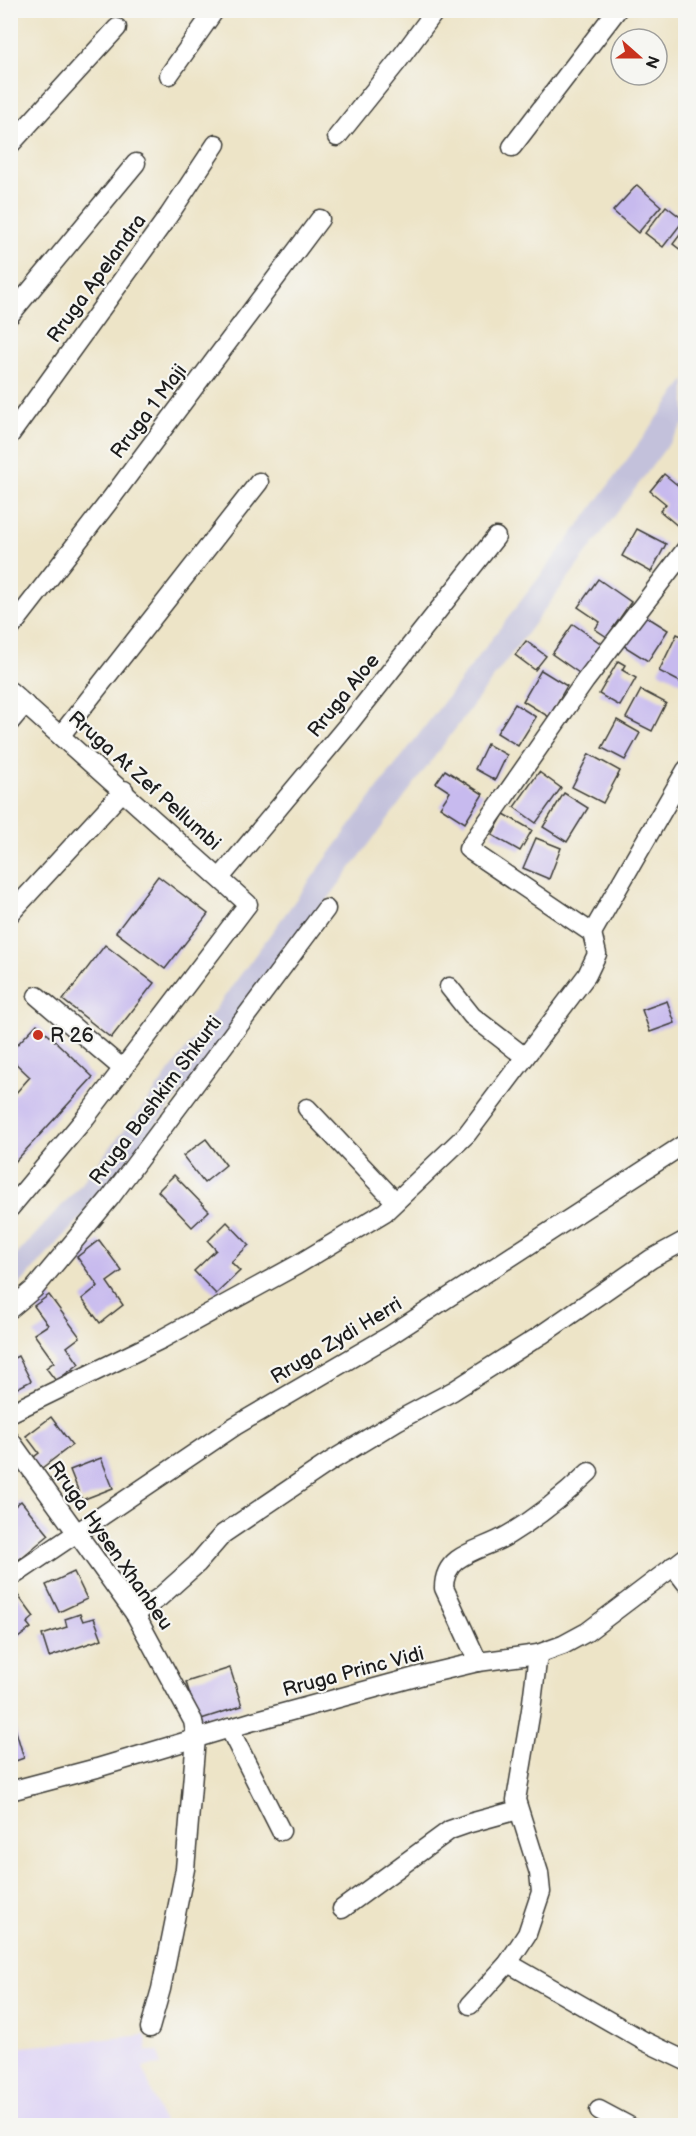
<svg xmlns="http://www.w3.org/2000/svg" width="696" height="2136" viewBox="0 0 696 2136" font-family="'Balsamiq Sans',sans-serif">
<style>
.built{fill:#dfd5f5}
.industrial{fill:#c3c1db}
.building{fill:#c7baee}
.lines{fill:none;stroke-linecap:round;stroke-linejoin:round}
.minor-casing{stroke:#3b3a36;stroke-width:21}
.minor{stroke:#fff;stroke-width:18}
.poi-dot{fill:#c8321e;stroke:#f6f6f2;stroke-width:2}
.labels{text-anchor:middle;stroke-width:4.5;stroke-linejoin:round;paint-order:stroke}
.street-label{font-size:20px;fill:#1c1c1c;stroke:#f6f6f2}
.poi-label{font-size:20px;fill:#1c1c1c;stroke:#f6f6f2;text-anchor:start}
</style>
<rect width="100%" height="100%" fill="#f6f6f2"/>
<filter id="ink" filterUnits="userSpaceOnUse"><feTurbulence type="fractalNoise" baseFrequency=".0167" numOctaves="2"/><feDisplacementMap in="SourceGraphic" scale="12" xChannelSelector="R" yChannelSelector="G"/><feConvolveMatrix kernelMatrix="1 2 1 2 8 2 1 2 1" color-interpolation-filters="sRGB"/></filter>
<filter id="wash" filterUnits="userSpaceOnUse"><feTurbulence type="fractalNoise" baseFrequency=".008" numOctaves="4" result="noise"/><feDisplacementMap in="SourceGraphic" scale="24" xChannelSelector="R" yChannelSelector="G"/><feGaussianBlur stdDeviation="1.35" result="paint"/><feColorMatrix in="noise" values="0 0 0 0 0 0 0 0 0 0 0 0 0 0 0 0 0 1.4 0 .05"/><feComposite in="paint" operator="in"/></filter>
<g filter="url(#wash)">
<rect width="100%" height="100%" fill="#ede4c7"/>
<polygon class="built" points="146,2035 147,2051 159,2051 161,2065 143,2067 164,2125 11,2126 11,2048"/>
<polygon class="industrial" points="685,380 685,422 209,1058 88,1210 11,1294 11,1261 76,1190 152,1095 384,780 589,512"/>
<g id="blocks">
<g class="building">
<polygon points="637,185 661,206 638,233 613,211"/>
<polygon points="666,206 684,220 663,247 645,233"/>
<polygon points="686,227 686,254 673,244"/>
<polygon points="664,474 686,492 686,519 679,527 660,511 666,504 650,491"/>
<polygon points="637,529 666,544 651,572 622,556"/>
<polygon points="598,579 631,602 607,637 595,629 600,622 578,607"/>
<polygon points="644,615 668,630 648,661 624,646"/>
<polygon points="573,624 603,645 582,675 552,654"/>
<polygon points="677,634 686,638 686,675 682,683 659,671"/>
<polygon points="526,641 546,656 535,670 515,655"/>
<polygon points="618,661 625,665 622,670 636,678 620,706 599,694"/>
<polygon points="541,670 567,686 549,717 523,701"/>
<polygon points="641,690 666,703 652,731 626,718"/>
<polygon points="515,704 536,717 518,746 497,733"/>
<polygon points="617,720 640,733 625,760 602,748"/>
<polygon points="487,744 507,755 495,780 475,769"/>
<polygon points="589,754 620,771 603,803 572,787"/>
<polygon points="445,770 483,794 465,823 440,807 450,792 436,783"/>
<polygon points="539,772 561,788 536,823 514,807"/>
<polygon points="564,793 588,808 567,842 543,827"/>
<polygon points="504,814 532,830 520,851 492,835"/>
<polygon points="536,838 561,848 549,879 523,868"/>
<polygon points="158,876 208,914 165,969 116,932"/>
<polygon points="105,945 154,983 111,1038 63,1000"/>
<polygon points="667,1001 675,1023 650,1032 642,1010"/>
<polygon points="37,1024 93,1077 13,1164 10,1162 10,1092 14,1095 30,1077 10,1058 10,1052"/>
<polygon points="206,1139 226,1165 204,1183 183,1156"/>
<polygon points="174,1175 209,1211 192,1227 158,1191"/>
<polygon points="227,1222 249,1245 231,1262 240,1271 216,1294 194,1271 216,1250 208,1241"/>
<polygon points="99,1240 122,1271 107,1282 123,1305 100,1323 82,1299 98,1286 77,1257"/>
<polygon points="49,1295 80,1337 67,1347 79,1364 56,1381 46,1368 54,1362 34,1334 48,1325 34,1306"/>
<polygon points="18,1356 31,1381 10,1392 10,1360"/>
<polygon points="51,1417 72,1445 38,1471 30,1460 39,1453 26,1436"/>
<polygon points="101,1458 113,1488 82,1500 70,1470"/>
<polygon points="21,1501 49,1535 10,1567 10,1510"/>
<polygon points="74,1572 87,1599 59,1612 46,1585"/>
<polygon points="17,1594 34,1617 27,1623 31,1628 10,1644 10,1599"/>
<polygon points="80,1614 83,1621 94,1618 102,1639 49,1657 42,1635 67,1627 65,1619"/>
<polygon points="230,1668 242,1706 198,1720 186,1682"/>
<polygon points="15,1728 24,1758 10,1763 10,1730"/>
</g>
</g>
</g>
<g filter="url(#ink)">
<use href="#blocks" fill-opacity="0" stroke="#3b3a36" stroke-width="1.5"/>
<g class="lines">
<g class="minor-casing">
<g id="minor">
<polyline points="169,75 215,10"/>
<polyline points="337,137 398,61 436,10"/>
<polyline points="10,145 117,28"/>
<polyline points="512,147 617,10"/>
<polyline points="10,315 136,163"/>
<polyline points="10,435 169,215 216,144"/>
<polyline points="10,629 107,504 320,219"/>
<polyline points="10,691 248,904 86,1117 10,1208"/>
<polyline points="10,722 25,704"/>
<polyline points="61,735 259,482"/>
<polyline points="220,878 351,721 496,537"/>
<polyline points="10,914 124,790"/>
<polyline points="592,933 686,770"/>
<polyline points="449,987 472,1016 525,1057"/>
<polyline points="37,996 123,1069"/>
<polyline points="307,1108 395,1201"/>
<polyline points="10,1309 34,1289 110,1198 326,909"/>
<polyline points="10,1413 160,1340 297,1265 385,1212 467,1134 587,975 597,954 592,933 468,849 585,681 686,549"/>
<polyline points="10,1440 135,1614 193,1721 196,1738 185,1869 161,1989 150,2028"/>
<polyline points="673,1566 686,1583"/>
<polyline points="10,1578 235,1426 389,1336 686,1143"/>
<polyline points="135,1614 160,1597 197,1564 223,1534 331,1461 397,1421 453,1391 541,1335 651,1259 686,1240"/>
<path d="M478,1662L444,1588C444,1577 448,1567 457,1560C472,1549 492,1545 508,1535C538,1517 564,1496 589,1472"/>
<polyline points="229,1728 281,1831"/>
<polyline points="10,1791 97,1768 254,1721 423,1675 478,1662 538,1654 563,1645 587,1632 686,1557"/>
<polyline points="342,1909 450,1830 470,1823 518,1810"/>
<polyline points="508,1963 644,2041 686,2061"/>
<polyline points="470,2005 508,1963 527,1934 541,1892 539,1873 516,1800 531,1710 538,1654"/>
<polyline points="599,2110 629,2126"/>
</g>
</g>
<use href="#minor" class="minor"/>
</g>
</g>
<circle class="poi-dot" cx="38" cy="1035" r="6"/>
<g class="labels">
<g class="street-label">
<text transform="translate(96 278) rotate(-54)" y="7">Rruga Apelandra</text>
<text transform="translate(148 411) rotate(-53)" y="7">Rruga 1 Maji</text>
<text transform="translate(343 695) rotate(-51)" y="7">Rruga Aloe</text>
<text transform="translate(145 780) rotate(42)" y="7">Rruga At Zef Pellumbi</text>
<text transform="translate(155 1100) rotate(-53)" y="7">Rruga Bashkim Shkurti</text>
<text transform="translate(336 1340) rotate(-31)" y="7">Rruga Zydi Herri</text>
<text transform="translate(111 1545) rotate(55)" y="7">Rruga Hysen Xhanbeu</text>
<text transform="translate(353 1671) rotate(-15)" y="7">Rruga Princ Vidi</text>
</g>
<g class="poi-label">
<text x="50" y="1042">R 26</text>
</g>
</g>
<rect width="696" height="2136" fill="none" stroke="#f6f6f2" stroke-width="36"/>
<g transform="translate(639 57) rotate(111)"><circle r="28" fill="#f6f6f2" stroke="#9f9f9c" stroke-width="1.5"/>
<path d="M0-4.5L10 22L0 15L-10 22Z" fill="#c8321e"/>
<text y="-9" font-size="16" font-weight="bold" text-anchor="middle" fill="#1c1c1c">N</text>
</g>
</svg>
